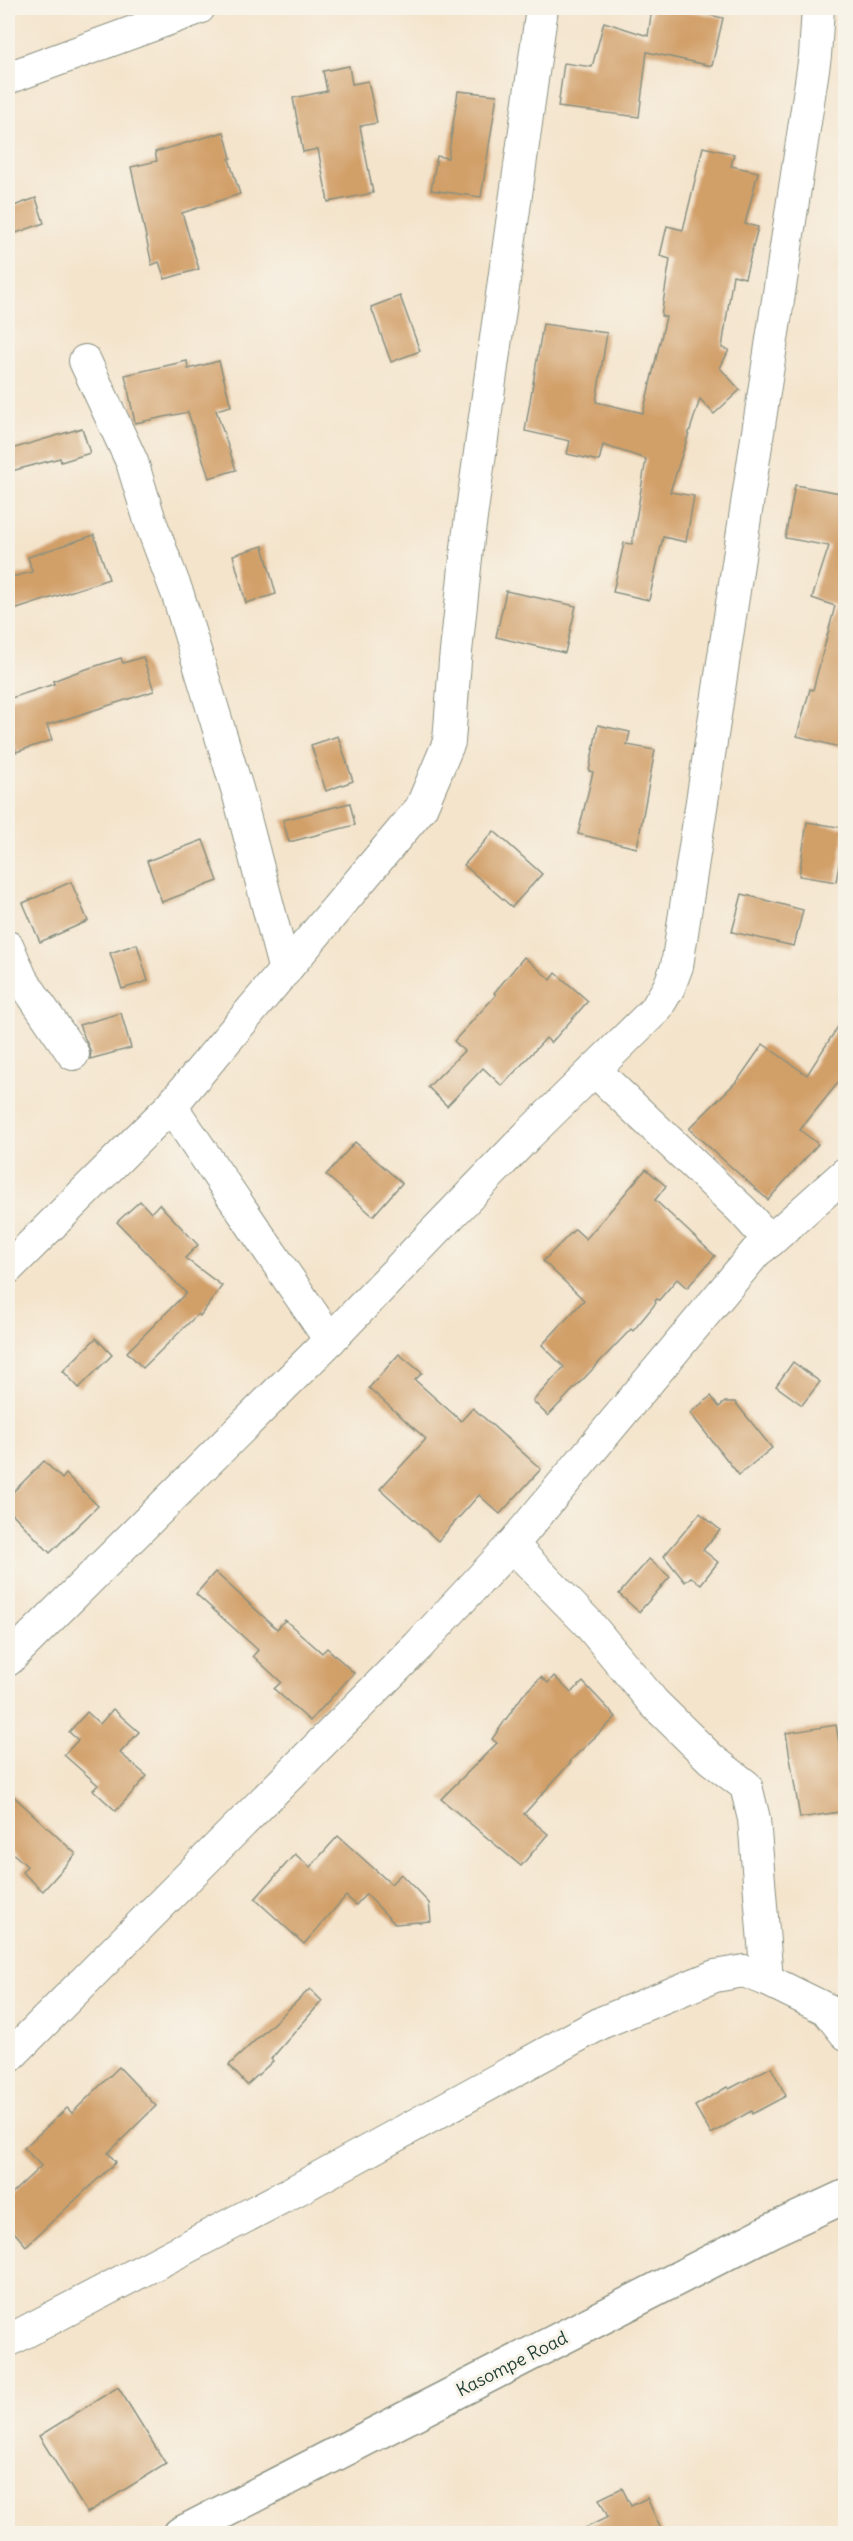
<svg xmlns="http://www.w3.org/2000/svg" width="853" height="2541" font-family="Delius,sans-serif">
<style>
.building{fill:#d19f68}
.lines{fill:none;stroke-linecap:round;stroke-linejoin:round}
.minor-casing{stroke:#8a9080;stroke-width:34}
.tertiary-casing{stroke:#8a9080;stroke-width:36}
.minor{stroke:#fff;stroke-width:32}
.tertiary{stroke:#fff;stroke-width:33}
.labels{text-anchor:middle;stroke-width:6;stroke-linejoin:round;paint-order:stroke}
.street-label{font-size:18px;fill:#1f3d34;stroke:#f7f3e8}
</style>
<rect width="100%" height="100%" fill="#f7f3e8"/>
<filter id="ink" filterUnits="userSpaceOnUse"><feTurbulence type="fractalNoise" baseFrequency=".0167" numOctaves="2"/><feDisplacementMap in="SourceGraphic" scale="12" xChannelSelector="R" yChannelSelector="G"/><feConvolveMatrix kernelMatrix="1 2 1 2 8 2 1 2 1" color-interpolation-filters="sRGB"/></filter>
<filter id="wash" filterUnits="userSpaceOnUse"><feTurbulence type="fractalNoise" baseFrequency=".008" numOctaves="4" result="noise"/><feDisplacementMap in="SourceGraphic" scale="24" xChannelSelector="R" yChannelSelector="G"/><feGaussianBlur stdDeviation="1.35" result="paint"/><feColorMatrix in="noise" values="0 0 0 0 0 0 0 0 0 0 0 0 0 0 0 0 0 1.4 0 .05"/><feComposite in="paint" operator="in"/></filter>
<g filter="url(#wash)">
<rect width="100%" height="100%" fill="#f4e4cc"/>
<g id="blocks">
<g class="building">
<path d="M652,8l49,5 22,5 -11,48 -65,-14 -8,65 -81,-10 6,-44 28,4 12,-45 44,14z"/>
<path d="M349,66l3,18 16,-3 9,42 -17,3 13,67 -45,9 -10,-53 -15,3 -10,-54 34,-7 -4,-20z"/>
<path d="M458,91l39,4 -16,102 -50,-7 6,-34 11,2z"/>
<path d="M224,132l7,26 -2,1 11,35 -58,19 17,56 -34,10 -6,-17 -7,3 -21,-98 26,-6 -2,-9z"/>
<path d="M703,147l31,7 -3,12 27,6 -13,52 13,3 -13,51 -12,-3 -11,73 7,2 -9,18 20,22 -26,24 -14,-15 -30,93 24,4 -8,46 -23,-5 -14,63 -36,-8 11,-49 8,1 14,-85 -43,-14 -4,16 -32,-7 3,-13 -45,-10 18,-107 64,9 -11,69 47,11 23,-96 -5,-1 9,-57 -10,-3 7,-30 16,4z"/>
<path d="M36,198l8,25 -36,13v-28z"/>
<path d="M400,296l20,55 -29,11 -20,-55z"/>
<path d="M187,361l1,8 31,-8 12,45 -15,4 20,60 -27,8 -21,-66 -53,11 -10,-48z"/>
<path d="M82,428l8,25 -29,9 -1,-4 -52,14v-22z"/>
<path d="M795,485l51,9v231l-7,22 -42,-11 13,-47 3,1 22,-84 -23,-8 17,-52 -44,-8z"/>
<path d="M94,535l15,44 -101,33v-34l24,-6 -4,-15z"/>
<path d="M263,546l13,48 -30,9 -13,-48z"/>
<path d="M506,591l70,15 -11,47 -69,-16z"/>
<path d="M143,657l11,34 -107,34 5,15 -36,12 -8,-28v-25l46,-15 -1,-3 21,-8 47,-15 2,5z"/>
<path d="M598,725l32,7 -3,13 28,5 -18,98 -59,-14 15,-62 -4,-1z"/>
<path d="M338,736l15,45 -27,10 -15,-46z"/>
<path d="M350,803l5,22 -66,17 -6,-22z"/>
<path d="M807,822l38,6 -9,54 -37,-6z"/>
<path d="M494,831l48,43 -30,33 -48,-42z"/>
<path d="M203,840l15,41 -56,21 -15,-41z"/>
<path d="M71,882l17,39 -48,21 -17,-39z"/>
<path d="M742,894l61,16 -9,36 -62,-14z"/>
<path d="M137,944l11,37 -26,8 -12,-36z"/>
<path d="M524,957l27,23 5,-7 32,28 -37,42 -5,-5 -44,48 -19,-18 -36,38 -19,-19 36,-36 -10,-10 42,-46 -2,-2z"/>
<path d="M121,1013l10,35 -41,11 1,-7 -12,-27z"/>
<path d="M846,1014v59l-46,57 18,14 -50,56 -79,-71 49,-49 25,-36 44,31z"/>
<path d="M355,1142l47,41 -29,33 -47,-41z"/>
<path d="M646,1169l20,17 -11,14 60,56 -28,32 -10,-9 -18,21 -2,-1 -2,2 1,2 -23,28 -2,-2 -83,87 -15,-15 31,-34 -22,-22 42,-45 -41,-39 32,-32 11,10z"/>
<path d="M140,1201l11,12 8,-9 39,41 -13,13 37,28 -22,30 -2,-2 -55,54 -16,-16 59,-59 -69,-71z"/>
<path d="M96,1338l16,17 -33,33 -16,-17z"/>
<path d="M399,1354l23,19 -7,7 46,41 12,-13 68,61 -41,45 -21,-19 -41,46 -58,-52 46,-50 -57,-51z"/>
<path d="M793,1362l27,20 -18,23 -26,-19z"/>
<path d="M711,1396l8,11 6,-5h10l37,46 -33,27 -49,-62z"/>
<path d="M44,1461l18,18 4,-5 32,32 -48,47 -42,-44v-12z"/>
<path d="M700,1513l20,17 -17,20 15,12 -17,22 -10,-7 -6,5 -21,-26z"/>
<path d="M649,1559l21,18 -31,35 -20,-18z"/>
<path d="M215,1572l62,57 8,-9 37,33 5,-5 27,25 -44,48 -36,-32 7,-7 -28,-26 5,-6 -62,-56z"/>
<path d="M554,1676l17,17 12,-11 33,35 -46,44 1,1 -47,52 24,20 -27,32 -80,-67 56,-56 -5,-4 31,-44 18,-18 7,6z"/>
<path d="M113,1709l26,23 -19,21 27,23 -31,35 -23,-21 5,-5 -34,-30 14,-15 -9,-8 18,-20 13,12z"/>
<path d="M836,1725l10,60v26l-46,7 -14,-85z"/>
<path d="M8,1791l68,63 -33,37 -21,-19 5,-6 -19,-17z"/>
<path d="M338,1836l53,48 10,-10 28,29 2,18 -36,3 -29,-30 -10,11 -10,-9 -42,48 -49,-45 40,-45 15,13z"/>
<path d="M310,1989l12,12 -51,58 2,2 -26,24 -18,-20z"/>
<path d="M119,2067l37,39 -48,47 8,9 -90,84 -18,-21v-28l33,-31 -17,-18 43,-40 5,5z"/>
<path d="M771,2067l15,29 -34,18 -1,-3 -40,23 -16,-28 32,-19 2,2z"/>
<path d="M118,2387l48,77 -79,49 -48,-77z"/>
<path d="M622,2488l9,18 16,-8 16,36h-90l35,-17 -9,-18z"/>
</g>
</g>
</g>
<g filter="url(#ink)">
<use href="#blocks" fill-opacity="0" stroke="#8a9080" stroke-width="1.5"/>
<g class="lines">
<defs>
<g id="minor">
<path d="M8,78l191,-70"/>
<path d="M85,361l47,101 18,59 28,74 60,197 47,179"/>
<path d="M8,947l13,31 52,76"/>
<path d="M171,1106l159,234"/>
<path d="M770,1241l76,-68"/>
<path d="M8,1268l163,-162 250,-298 28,-66 6,-81 13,-122 74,-531"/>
<path d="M512,1545l76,78 66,80 57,56 35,27 8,33 13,161"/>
<path d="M8,1660l322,-320 198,-205 128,-126 13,-22 8,-21 138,-910 3,-48"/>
<path d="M8,2058l410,-412 94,-101 244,-293 14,-11 -28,-31 -148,-140"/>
<path d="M8,2341l292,-153 303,-166 112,-46 29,-5 23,9 59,29 20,25"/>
</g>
<path id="tertiary" d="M180,2534l590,-303 76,-35"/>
</defs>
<use href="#minor" class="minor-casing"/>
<use href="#tertiary" class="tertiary-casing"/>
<use href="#minor" class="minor"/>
<use href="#tertiary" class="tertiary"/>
</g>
</g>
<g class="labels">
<g class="street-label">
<text transform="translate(512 2364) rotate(-27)" y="6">Kasompe Road</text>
</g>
</g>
<rect width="853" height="2541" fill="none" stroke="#f7f3e8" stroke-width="30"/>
</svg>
